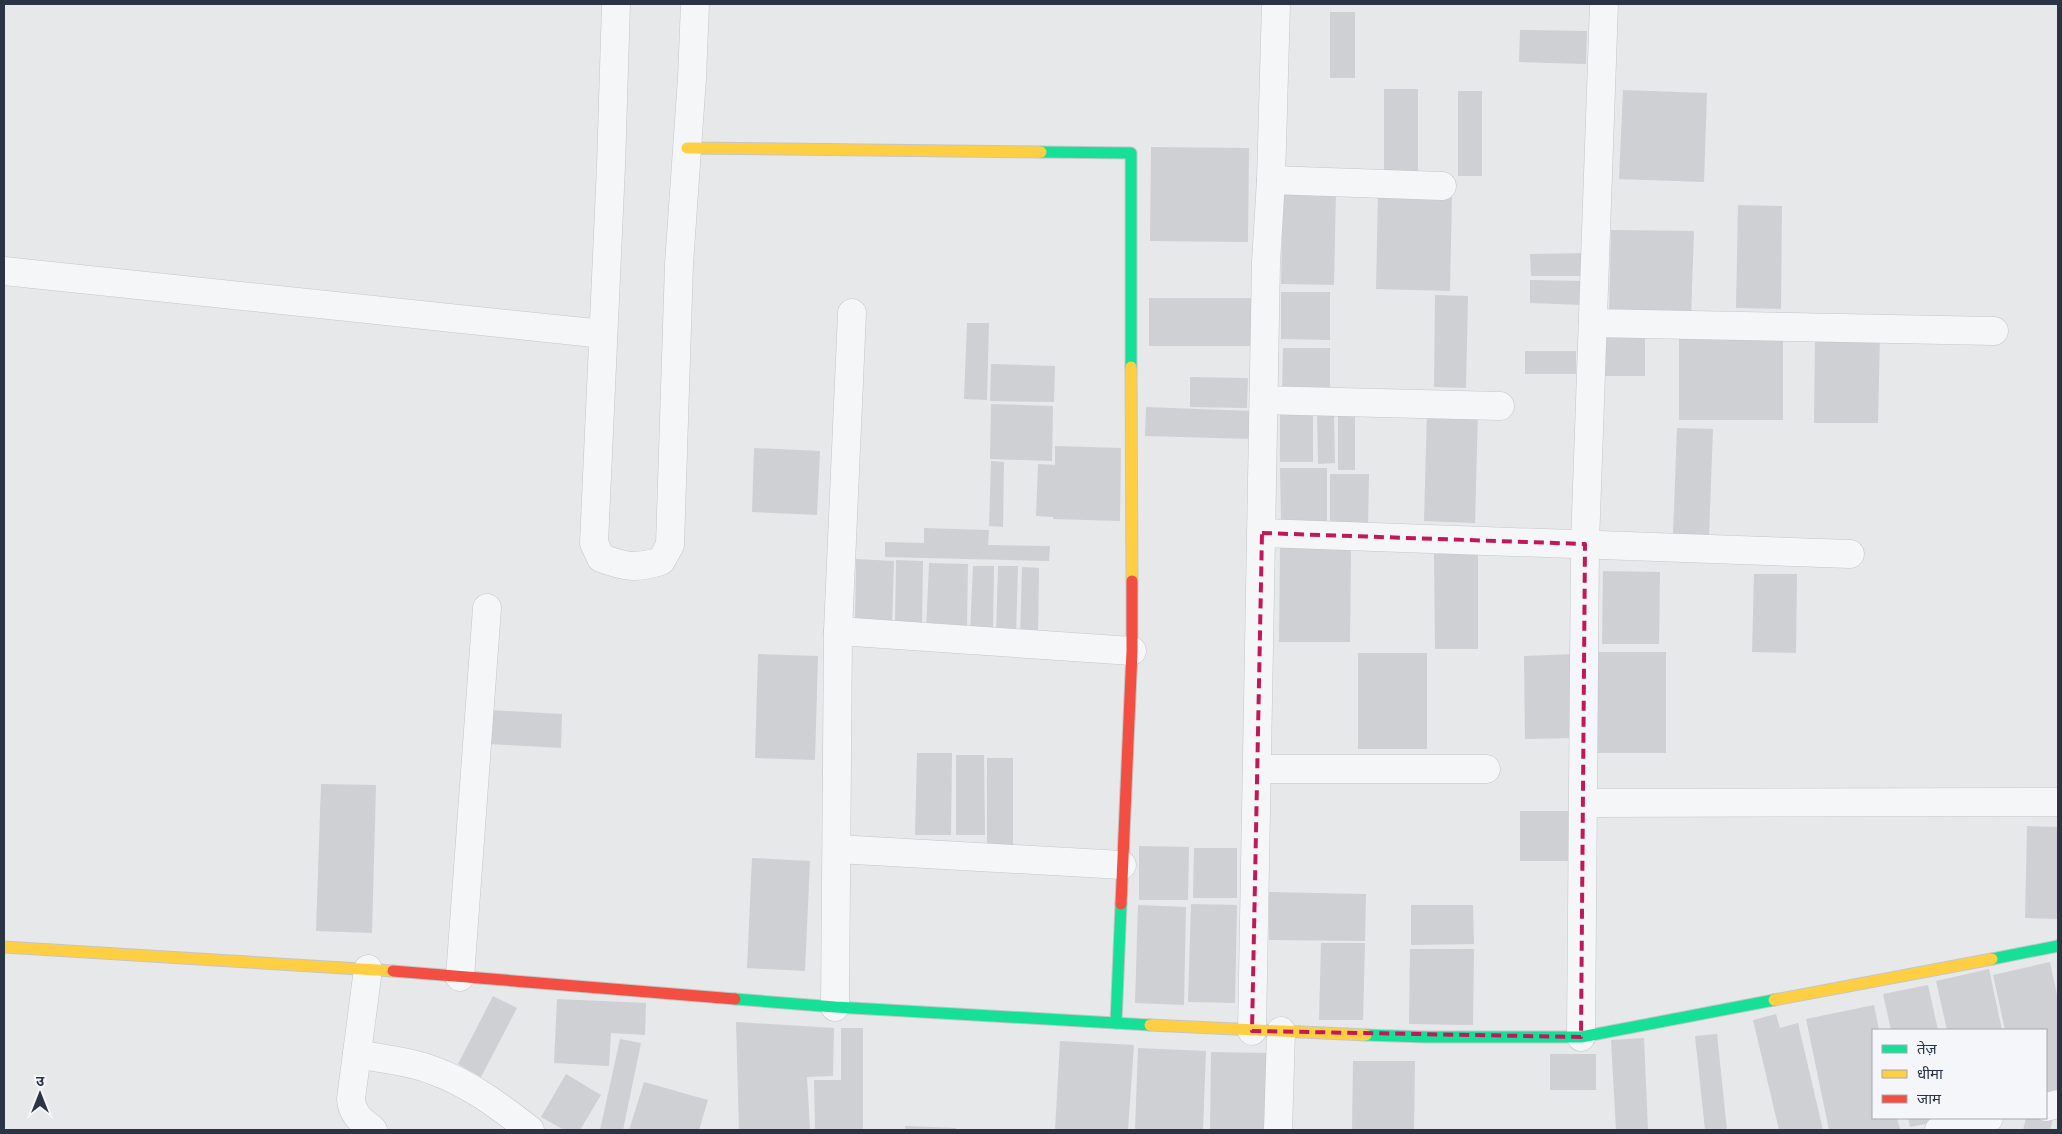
<svg xmlns="http://www.w3.org/2000/svg" width="2062" height="1134" font-family="'Exo 2','Noto Sans Devanagari',sans-serif">
<style>
.building{fill:#ced0d3}
.lines{fill:none;stroke-linecap:round;stroke-linejoin:round}
.street-casing{stroke:#c4c6c8;stroke-width:29}
.fast-casing{stroke:#c4c6c8;stroke-width:13}
.slow-casing{stroke:#c4c6c8;stroke-width:13}
.jam-casing{stroke:#c4c6c8;stroke-width:13}
.street{stroke:#f5f6f7;stroke-width:28}
.fast{stroke:#16e098;stroke-width:11}
.slow{stroke:#ffcf43;stroke-width:11}
.jam{stroke:#f24e42;stroke-width:11}
.marked{fill:none;stroke:#c2185b;stroke-width:4;stroke-dasharray:10 6;stroke-linejoin:round}
</style>
<rect width="100%" height="100%" fill="#e6e8ea"/>
<g class="building">
<rect x="1330" y="12" width="25" height="66"/>
<path d="M1520,30l67,1 -1,33 -67,-2z"/>
<rect x="1384" y="89" width="34" height="82"/>
<path d="M1623,90l84,3 -3,89 -85,-3z"/>
<rect x="1458" y="91" width="24" height="85"/>
<path d="M1151,147l98,1 -1,94 -98,-1z"/>
<path d="M1283,189l53,1 -2,95 -53,-1z"/>
<path d="M1378,192l74,2 -2,97 -74,-2z"/>
<path d="M1738,205l44,1 -1,103 -45,-1z"/>
<path d="M1611,230l83,1 -3,86 -82,-2z"/>
<path d="M1586,253l1,23h-56l-1,-22z"/>
<path d="M1530,280l53,1v24l-53,-2z"/>
<path d="M1281,292h49v48l-49,-1z"/>
<path d="M1435,295l33,1 -2,92 -32,-1z"/>
<rect x="1149" y="298" width="103" height="48"/>
<path d="M967,323h22l-2,77 -23,-1z"/>
<rect x="1605" y="333" width="40" height="43"/>
<rect x="1679" y="335" width="104" height="85"/>
<path d="M1815,335l65,1 -2,87h-64z"/>
<path d="M1283,348h47v42h-48z"/>
<rect x="1525" y="351" width="51" height="23"/>
<path d="M991,364l64,2 -1,36 -64,-1z"/>
<path d="M1190,377l58,1 -1,30 -57,-1z"/>
<path d="M991,404l62,2 -1,55 -62,-2z"/>
<path d="M1146,407l106,4 -1,28 -106,-3z"/>
<path d="M1427,408l51,2 -3,113 -51,-2z"/>
<rect x="1280" y="414" width="33" height="48"/>
<path d="M1317,415h17l1,48 -17,1z"/>
<rect x="1338" y="416" width="17" height="54"/>
<path d="M1677,428l36,1 -4,107 -36,-1z"/>
<path d="M1055,446l66,2 -1,73 -67,-2v-2l-17,-1 2,-52 17,1z"/>
<path d="M754,448l66,3 -3,64 -65,-3z"/>
<path d="M991,461l13,1 -1,65 -14,-1z"/>
<path d="M1280,468h47v55h-46z"/>
<path d="M1330,474h39l-1,52h-38z"/>
<path d="M924,528l65,2 -1,15 62,1 -1,15 -164,-4v-15l39,1z"/>
<path d="M1280,546h71l-1,96h-71z"/>
<path d="M1434,554h44v95h-43z"/>
<path d="M856,559l38,2 -2,64 -37,-1z"/>
<path d="M896,560l27,1 -1,64h-27z"/>
<path d="M929,563l39,1 -1,67 -41,-1z"/>
<path d="M973,566h21l-1,68 -23,-1z"/>
<path d="M998,566h20l-2,71 -20,-1z"/>
<path d="M1022,567l17,1 -1,70h-18z"/>
<path d="M1603,571l57,1 -1,72h-57z"/>
<path d="M1754,574h43l-1,79 -44,-1z"/>
<rect x="1595" y="652" width="71" height="101"/>
<rect x="1358" y="653" width="69" height="96"/>
<path d="M758,654l60,2 -3,104 -60,-2z"/>
<path d="M1577,654l2,84 -54,1 -1,-83z"/>
<path d="M489,710l73,4 -1,34 -73,-4z"/>
<path d="M917,753h35l-1,82h-36z"/>
<path d="M956,755h28l1,80h-29z"/>
<path d="M987,758h26v90l-26,-1z"/>
<path d="M321,784l55,1 -4,148 -56,-2z"/>
<rect x="1520" y="811" width="55" height="50"/>
<path d="M2027,826l31,1v92l-33,-1z"/>
<path d="M1139,846l50,1 -1,53h-49z"/>
<path d="M1194,848h43v50h-44z"/>
<path d="M752,858l58,3 -5,110 -58,-3z"/>
<path d="M1269,892l97,2 -1,47 -96,-1z"/>
<path d="M1191,904l46,1 -2,98 -47,-1z"/>
<path d="M1138,905l48,2 -2,98 -49,-2z"/>
<path d="M1411,905h62l1,39 -63,1z"/>
<path d="M1321,943h44l-2,77h-44z"/>
<path d="M1410,949h64l-1,76 -64,-1z"/>
<path d="M2050,962l8,37v100l-12,2v-71h-41l-12,-55z"/>
<path d="M1989,969l13,61h-55l-11,-49z"/>
<path d="M1928,985l10,45h-47l-8,-36z"/>
<path d="M493,996l24,12 -36,69 -23,-13z"/>
<path d="M557,999l89,4 -1,32 -34,-2 -2,33 -55,-3z"/>
<path d="M1874,1005l5,25h-6v88h24l3,11 -71,1 -23,-111z"/>
<path d="M1776,1014l4,14 18,-5 25,107h-44l-26,-110z"/>
<path d="M736,1022l98,6 -1,48 -26,1 3,52 -71,1z"/>
<path d="M841,1028h22v102h-48l-1,-50h27z"/>
<path d="M1717,1034l10,96h-22l-10,-94z"/>
<path d="M1644,1038l4,92h-32l-5,-90z"/>
<path d="M620,1039l21,4 -18,87h-23z"/>
<path d="M1060,1041l74,4 -6,85h-73z"/>
<path d="M1138,1048l68,3 -3,79h-68z"/>
<path d="M1211,1052l57,1 -1,77h-57z"/>
<rect x="1550" y="1054" width="46" height="36"/>
<path d="M1353,1061h62l-1,69h-62z"/>
<path d="M566,1074l35,21 -21,35h-16l-23,-13z"/>
<path d="M644,1082l64,18 -9,30h-70z"/>
<path d="M1908,1118h43v1l-41,8z"/>
<path d="M2026,1118l27,1 -3,11h-27z"/>
<path d="M905,1126l51,2v2h-51z"/>
</g>
<g class="lines">
<defs>
<g id="street">
<path d="M616,4l-5,162 -17,377 7,15c25,9 34,11 60,3l9,-16 9,-281 13,-186 3,-74"/>
<path d="M1271,180l171,6"/>
<path d="M4,271l599,63"/>
<path d="M1593,323l401,8"/>
<path d="M1264,400l236,6"/>
<path d="M1262,533l588,21"/>
<path d="M838,631l294,20"/>
<path d="M1257,769h229"/>
<path d="M1584,803l474,-1"/>
<path d="M837,849l285,16"/>
<path d="M368,969l-17,130c1,16 11,22 22,31"/>
<path d="M460,977l27,-369"/>
<path d="M835,1007l3,-376 14,-318"/>
<path d="M1252,1031l14,-769 5,-82 5,-176"/>
<path d="M1581,1037l4,-493 19,-540"/>
<path d="M357,1054c24,5 52,7 75,16 37,13 67,36 98,60"/>
<path d="M2046,1107l12,-3"/>
<path d="M1278,1130l3,-99"/>
<path d="M1939,1130l13,-5 37,-7"/>
</g>
<g id="fast">
<path d="M1041,152l90,1v214"/>
<path d="M1992,959l66,-13"/>
<path d="M735,999l100,8 315,18"/>
<path d="M1116,1023l5,-119"/>
<path d="M1366,1035l60,2h155l193,-37"/>
</g>
<g id="slow">
<path d="M687,148l354,4"/>
<path d="M1131,367l1,214"/>
<path d="M4,947l389,24"/>
<path d="M1774,1000l218,-41"/>
<path d="M1150,1025l216,10"/>
</g>
<g id="jam">
<path d="M1121,904l11,-253v-70"/>
<path d="M393,971l342,28"/>
</g>
</defs>
<use href="#street" class="street-casing"/>
<use href="#fast" class="fast-casing"/>
<use href="#slow" class="slow-casing"/>
<use href="#jam" class="jam-casing"/>
<use href="#street" class="street"/>
<use href="#fast" class="fast"/>
<use href="#slow" class="slow"/>
<use href="#jam" class="jam"/>
</g>
<path class="marked" d="M1262,533l323,11 -4,493 -329,-6z"/>
<rect width="2062" height="1134" fill="none" stroke="#2b3445" stroke-width="10"/>
<rect x="1872" y="1029" width="175" height="90" fill="#f4f6f9" stroke="#a4a8b1"/>
<rect x="1882" y="1045" width="25" height="8" fill="#16e098" stroke="#a4a8b1"/>
<text x="1917" y="1054" font-size="15" fill="#2b3445">तेज़</text>
<rect x="1882" y="1070" width="25" height="8" fill="#ffcf43" stroke="#a4a8b1"/>
<text x="1917" y="1079" font-size="15" fill="#2b3445">धीमा</text>
<rect x="1882" y="1095" width="25" height="8" fill="#f24e42" stroke="#a4a8b1"/>
<text x="1917" y="1104" font-size="15" fill="#2b3445">जाम</text>
<g transform="translate(40 1094)" stroke="#f4f6f9" stroke-width="4" paint-order="stroke">
<path d="M0-4L9 19L0 12L-9 19Z" fill="#2b3445"/>
<text y="-8" font-size="14" font-weight="bold" text-anchor="middle" fill="#2b3445">उ</text>
</g>
</svg>
